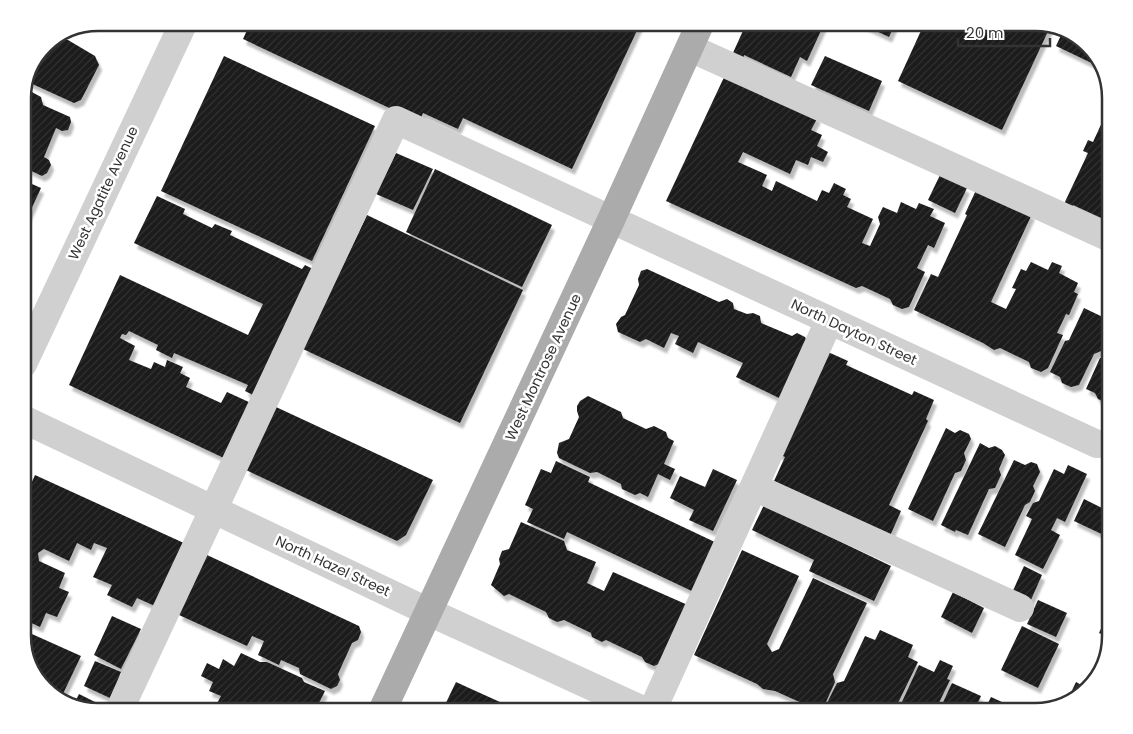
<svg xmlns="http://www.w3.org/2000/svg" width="1133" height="734" font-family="Poppins,sans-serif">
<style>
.building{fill:url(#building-hatch);filter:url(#shadow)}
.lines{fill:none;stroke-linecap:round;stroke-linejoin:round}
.minor{stroke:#d0d0d0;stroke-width:28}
.major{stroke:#ababab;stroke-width:28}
.labels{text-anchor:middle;stroke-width:5;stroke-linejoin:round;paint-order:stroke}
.street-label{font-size:14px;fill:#333;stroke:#fff}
.rim{fill:none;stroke:#333;stroke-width:2.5}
</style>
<defs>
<pattern id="building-hatch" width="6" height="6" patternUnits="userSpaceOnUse" patternTransform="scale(1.25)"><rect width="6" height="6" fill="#1a1a1a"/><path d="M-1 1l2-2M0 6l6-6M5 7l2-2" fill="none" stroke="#333"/></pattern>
<filter id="shadow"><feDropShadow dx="3" dy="5.5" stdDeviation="1" flood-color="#0004"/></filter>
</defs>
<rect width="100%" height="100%" fill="#fff"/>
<g class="building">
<path d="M256,22h385l-69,147 -109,-51 -5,11 -35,-16 -4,9 -176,-83 6,-13 4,1z"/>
<path d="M747,22h78l-18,39 -7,-4 -9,20 -47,-22 -1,5 -11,-5z"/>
<path d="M857,22h39l-7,15z"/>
<path d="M925,22h110l15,5 -48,103 -104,-49z"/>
<path d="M1063,31l14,4 23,25 2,8 -46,-22z"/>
<path d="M59,39l9,1 27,16 4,9 -18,35 -7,3 -46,-21 17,-37z"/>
<path d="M224,56l151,70 -63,135 -151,-70z"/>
<path d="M825,56l57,25 -13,30 -58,-26z"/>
<path d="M726,73l92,44 -7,13 11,5 -5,11 11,6 -5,10 -12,-5 -3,8 -12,-5 -6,14 -47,-22 -5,10 29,13 -5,11 10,5 4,-10 41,20 5,-11 7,3 5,-10 12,6 -3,6 8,4 -4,8 26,12 -11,24 8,3 10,-22 -2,-7 5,-10 14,6 4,-11 15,7 3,-6 15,6 -4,7 15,7 -11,25 -6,-3 -11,23 8,4 -16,35 -7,2 -9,-4 -3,-6 -28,-13 -6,2 -190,-87z"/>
<path d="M30,91l11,6 2,8 27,12 1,5 -3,8 -6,1 -6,-3 -12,29 5,3 2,5 -4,8 -5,3 -19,-9v-73l3,1z"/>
<path d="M1110,105v97l-1,3 1,1v16l-37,-17 -1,3 -8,-4 24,-51 -5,-2 5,-11 5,2z"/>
<path d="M396,153l37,16 -20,41 -37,-16z"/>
<path d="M435,169l117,56 -30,62 -116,-55z"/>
<path d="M940,175l27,13 -12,25 -27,-13z"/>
<path d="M23,180l18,8 -18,39z"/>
<path d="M977,188l55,26 -41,88 15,7 10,-20 -4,-1 9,-19 5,2 5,-9 17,8 4,-8 10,4 -3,7 19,10 -4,9 4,2 -9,21 -3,-1 -9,19 6,2 -15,33 -7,4 -10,-4 -2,-6 -29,-14 -6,2 -11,-7 -69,-33 17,-36 7,3 29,-62 -2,-1z"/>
<path d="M157,196l28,13 -2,5 29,14 3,-4 17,7 -2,4 72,34 3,-4 10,5 -60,126 -10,-5 3,-6 -74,-32 -2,5 -16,-8 2,-5 -29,-14 -3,4 -4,-1 -2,4 15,8 -6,14 22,9 3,-7 11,5 2,-7 16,7 -3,6 10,5 -4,9 35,16 6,-11 24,11 -25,56 -157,-74 51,-110 128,60 15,-31 -129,-61z"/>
<path d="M367,215l156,75 -63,133 -157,-74z"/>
<path d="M647,269l72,33 8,-3 6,4 1,6 13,5 6,-1 7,3 1,7 31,13 5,-3 8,4 3,6 -27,56 -45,-22 7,-14 -45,-21 -5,11 -18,-9 4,-8 -8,-3 -7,15 -18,-9 -6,3 -22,-10 -2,-8 5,-7 4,-2 14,-30 -1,-6 3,-8z"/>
<path d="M1084,308l25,12 -5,10 5,2 -8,19 -7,3 -15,31 -8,2 -9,-4 -2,-6 -10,-5 15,-31 4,-1z"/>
<path d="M1110,345v56l-4,2 -8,-4 -3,-6 -9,-4 14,-31h5z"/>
<path d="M828,352l20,9 -2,4 66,30 2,-4 20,9 -8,19 2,2 -39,84 12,6 -11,25 -116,-55 11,-24 -10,-5z"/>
<path d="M588,396l33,16 2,6 23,11 8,-3 12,6 2,6 6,3 -10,23 11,5 -5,11 -12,-6 -10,23 -8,-4 -5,2 -13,-6 -1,-5 -24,-12 -7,1 -31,-15 -2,-5 2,-10 10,-4 10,-22 -2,-6v-5l3,-5z"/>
<path d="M276,407l157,73 -27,55 -9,6 -151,-71z"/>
<path d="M946,428l9,5 5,-3 9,4 2,5 -7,14 2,7 -5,11 -6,2 -22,48 -25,-12z"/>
<path d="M980,443l9,5 6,-2 7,4 3,5 -6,14 2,6 -6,13 -6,1 -21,46 -12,-5 -1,2 -14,-7z"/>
<path d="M1110,456v20l-7,-4z"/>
<path d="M1014,460l11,5 6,-3 6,2 3,8 -7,14 2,5 -5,11 -5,3 -20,42 -27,-13z"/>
<path d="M556,461l34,16 -2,5 131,62 -23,49 -129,-61 -3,7 -37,-17 6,-13 -8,-4 16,-36 10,4z"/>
<path d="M1068,465l19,9 -22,48 -8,-4 -6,12 9,5 -17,34 -28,-14 17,-36 -6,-3 7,-13 6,-2 15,-32 10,5z"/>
<path d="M713,469l24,11 -24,51 -24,-11 5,-10 -24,-12 10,-22 25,11z"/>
<path d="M35,475l151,69 -29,63 -20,-9 -5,9 -25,-12 5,-10 -19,-8 14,-29 -13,-5 -3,7 -14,-7 -8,18 -25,-12 -6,4 1,8 26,12 -6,15 10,4 -12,25 -11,-4 -6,14 -17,-8v-117z"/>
<path d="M1084,499l26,13v26l-36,-17z"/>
<path d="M764,505l127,61 -17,35 -65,-30 5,-11 -62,-30z"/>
<path d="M521,522l43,19 3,9 29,12 -9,21 17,8 9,-19 77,34 -29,57 -7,3 -9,-4 -3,-5 -36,-17 -4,2 -10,-5 -1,-4 -27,-13 -7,2 -8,-4 -3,-6 -37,-18 -5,2 -13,-11 9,-21 -1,-5 3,-8 7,-2z"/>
<path d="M742,550l57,26 -32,68 5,8 7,-3 34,-71 54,25 -34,71 2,8 -13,29h-11l-7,-7 -29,-13 -12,-2 -6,-5 -63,-29z"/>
<path d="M207,555l152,71 2,6 -3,8 -6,3 -14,31 2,6 -3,6 -6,3 -31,-15 -1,-6 -18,-8 -2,5 -21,-10 6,-14 -12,-5 -5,10 -68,-31z"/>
<path d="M1024,566l18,9 -12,27 -18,-9z"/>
<path d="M953,592l31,16 -12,25 -31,-16z"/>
<path d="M1038,600l29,13 -11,24 -29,-13z"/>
<path d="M1110,609v29l-11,-5z"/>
<path d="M112,616l29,13 -20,40 -27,-14z"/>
<path d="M1022,626l37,18 -21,44 -37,-18z"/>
<path d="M23,630l58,26 -21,44 -4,-1 -23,-26 -10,-33z"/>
<path d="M880,630l33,15 -5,12 10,5 -22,45v4h-73l14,-28 7,-2 21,-45 10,4z"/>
<path d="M241,653l19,9h7l35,16 2,4 21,9 -10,20h-95l-6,-2 7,-13 -12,-5 4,-9 -12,-6 6,-13 12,6 4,-10 11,7z"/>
<path d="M940,660l13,6 -6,13 3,1 -15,31h-34v-7l18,-39 15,7z"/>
<path d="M95,661l26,11 -11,26 -26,-12z"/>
<path d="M1093,671l6,3 -1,4 -26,23 -6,2 10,-21 9,5z"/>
<path d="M456,682l13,6 51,23h-78z"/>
<path d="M952,683l29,13 -7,15h-35z"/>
<path d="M79,694l26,13 -2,4 -29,-7z"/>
<path d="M991,697l31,14h-38z"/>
</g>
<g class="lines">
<g class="minor">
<path d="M690,48l420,190"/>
<path d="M23,364l161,-342"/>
<path d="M23,419l406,193 216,99"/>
<path d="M754,487l266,121"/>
<path d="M119,711l277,-591 701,324"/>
<path d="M652,711l177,-390"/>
</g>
<path class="major" d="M382,711l229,-491 90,-198"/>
</g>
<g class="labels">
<g class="street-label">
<text transform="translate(103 193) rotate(-65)" y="5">West Agatite Avenue</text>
<text transform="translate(854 332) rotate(25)" y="5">North Dayton Street</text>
<text transform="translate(543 367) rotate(-65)" y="5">West Montrose Avenue</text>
<text transform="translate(333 566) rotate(25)" y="5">North Hazel Street</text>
</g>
</g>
<path d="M0 0H1133V734H0ZM98 31H1035A67 67 0 0 1 1102 98V636A67 67 0 0 1 1035 703H98A67 67 0 0 1 31 636V98A67 67 0 0 1 98 31Z" fill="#fff" fill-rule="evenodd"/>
<path class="rim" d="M98 31H1035A67 67 0 0 1 1102 98V636A67 67 0 0 1 1035 703H98A67 67 0 0 1 31 636V98A67 67 0 0 1 98 31Z"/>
<path d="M958 38v8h92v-8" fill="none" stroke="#333333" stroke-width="2.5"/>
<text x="966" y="38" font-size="15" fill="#333333" stroke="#ffffff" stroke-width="4" paint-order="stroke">20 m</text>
</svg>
